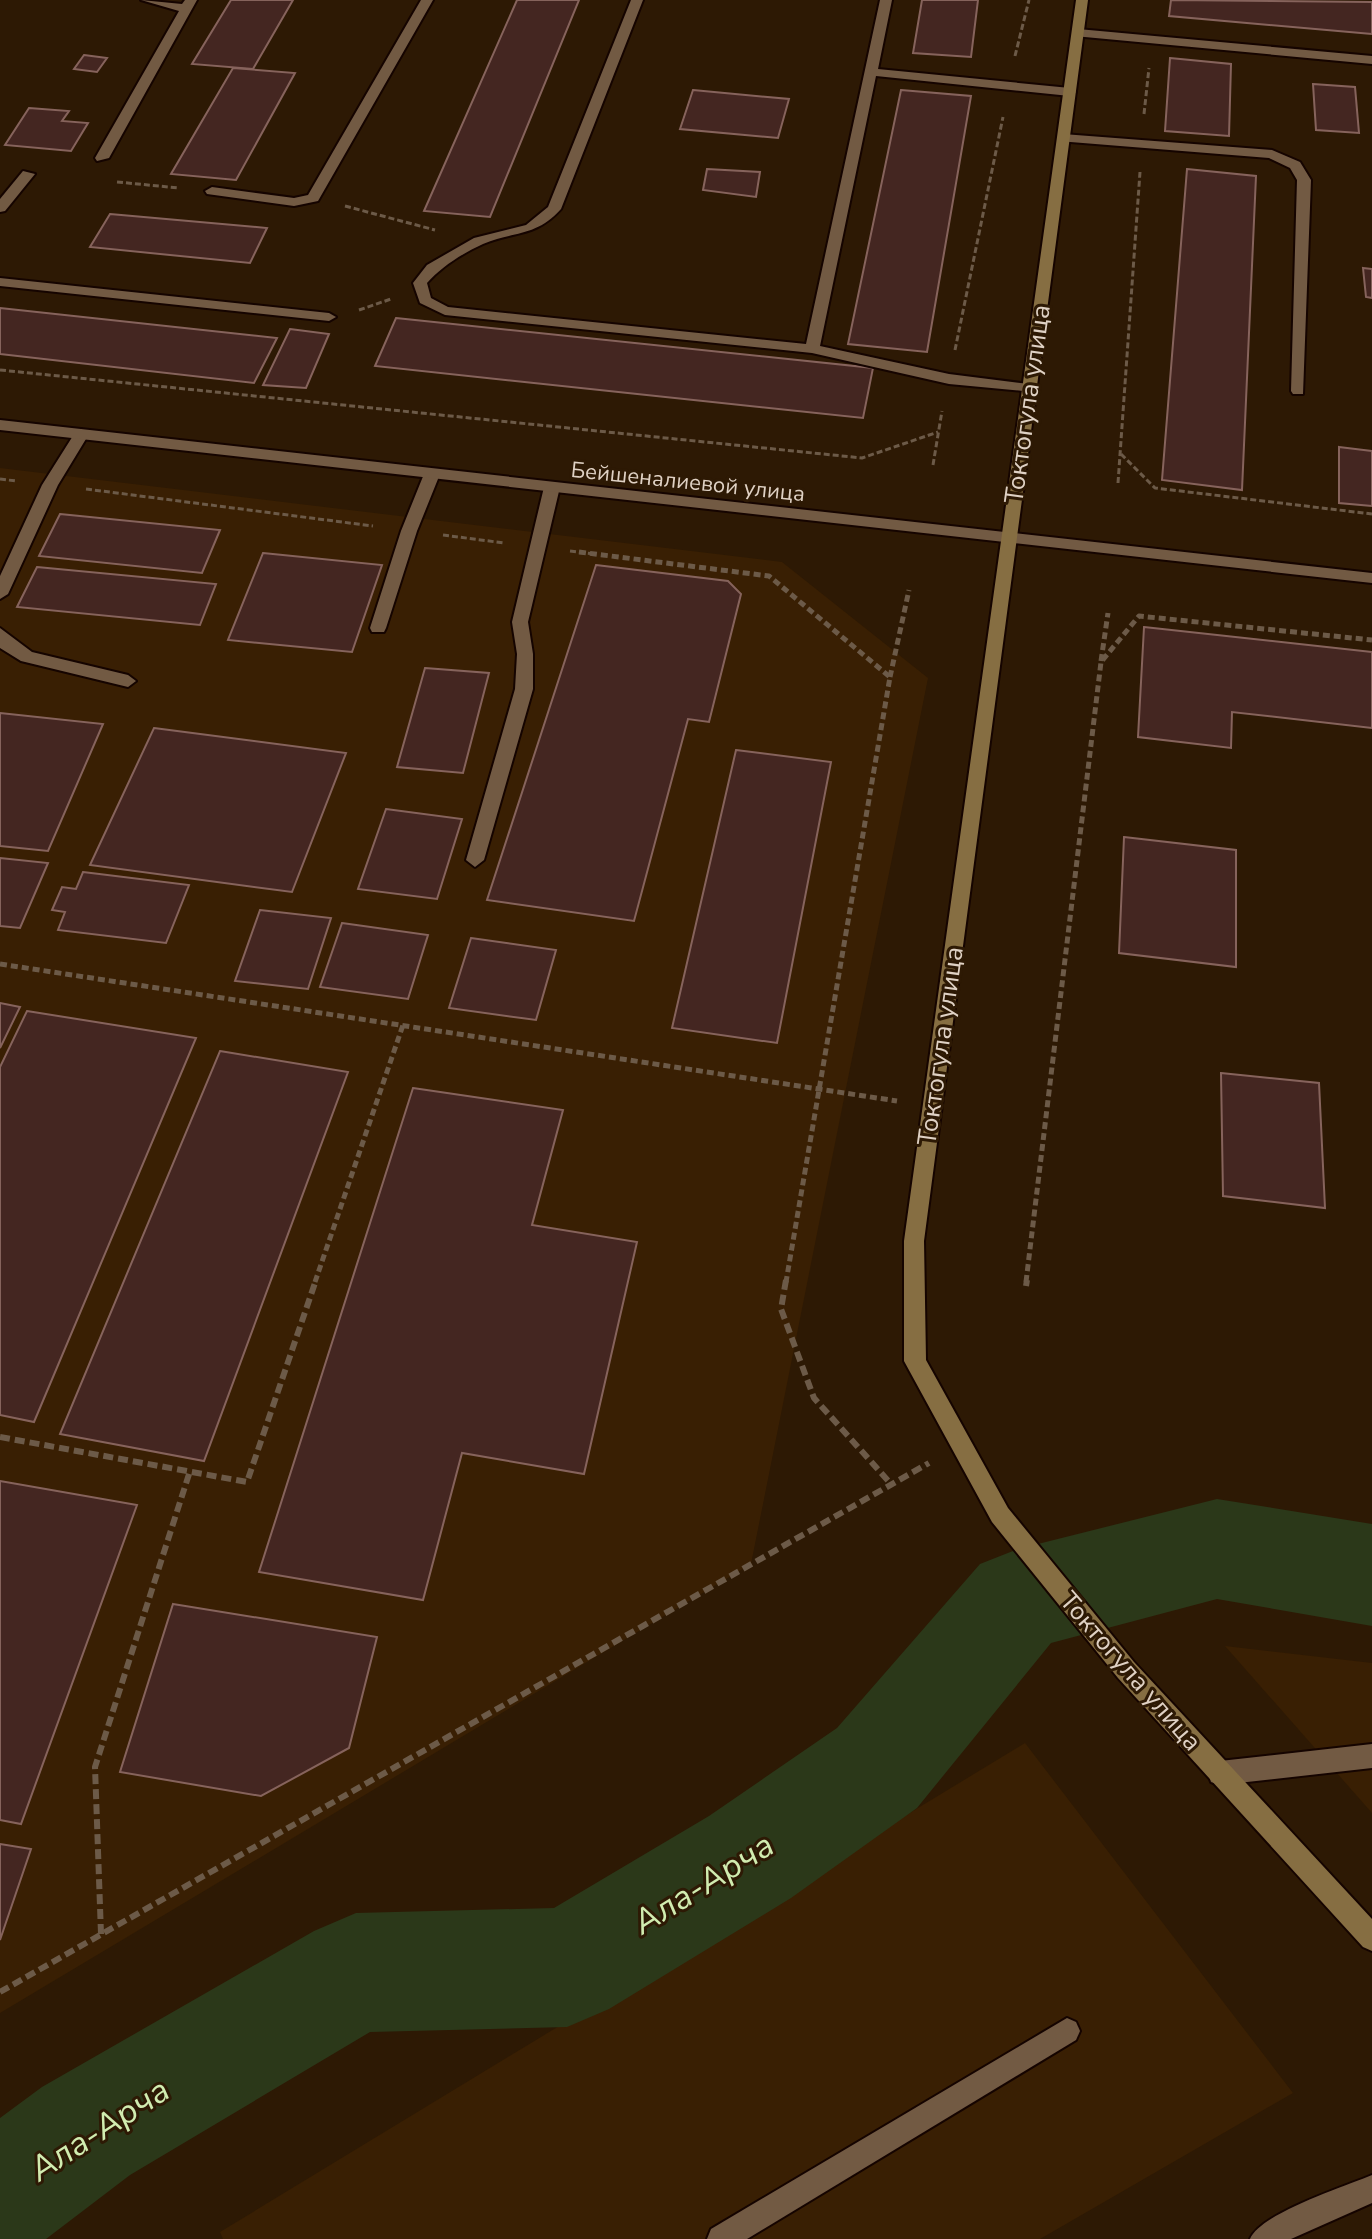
<svg xmlns="http://www.w3.org/2000/svg" width="1372" height="2239" font-family="'Nunito Sans',sans-serif">
<style>
.built{fill:#391f03}
.lines{fill:none;stroke-linecap:round;stroke-linejoin:round}
.river{fill:#2b3819;fill-rule:evenodd}
.building{fill:#442621;stroke:#86635c;stroke-width:2}
.service-casing{stroke:#150400;stroke-width:4}
.minor-casing{stroke:#150400;stroke-width:4}
.tertiary-casing{stroke:#150400;stroke-width:4}
.secondary-casing{stroke:#150400;stroke-width:4}
.path-far2{stroke:#6c5a48;stroke-width:3;stroke-dasharray:6 3;stroke-linecap:butt}
.path-far1{stroke:#6c5a48;stroke-width:5;stroke-dasharray:7 4;stroke-linecap:butt}
.path{stroke:#6c5a48;stroke-width:6;stroke-dasharray:10 5;stroke-linecap:butt}
.service{fill:#725a43;fill-rule:evenodd}
.minor{fill:#725a43;fill-rule:evenodd}
.tertiary{fill:#725a43;fill-rule:evenodd}
.secondary{fill:#866e42;fill-rule:evenodd}
.labels{text-anchor:middle;stroke-width:6;stroke-linejoin:round;paint-order:stroke}
.far-street-label{font-size:22px;fill:#dfd1c4;stroke:#2d1904}
.street-label{font-size:26px;fill:#dfd1c4;stroke:#2d1904}
.near-water-label{font-size:34px;font-style:italic;fill:#d1ecb0;stroke:#2d1904}
</style>
<rect width="100%" height="100%" fill="#2d1904"/>
<g class="built">
<path d="M0,468l782,94 146,116 -177,886 -751,449z"/>
<path d="M1225,1646l147,17v150z"/>
<path d="M1025,1743l268,350 -253,146h-817l-3,-7z"/>
</g>
<g class="lines">
<path class="river" d="M1217,1499l155,25v102l-155,-27 -166,44 -134,165 -126,90 -182,111 -42,18 -197,5 -240,143 -84,64h-46v-121l42,-31 272,-156 42,-18 198,-5 155,-92 128,-88 143,-164 38,-15z"/>
</g>
<g class="building">
<path d="M231,0h62l-40,69 -61,-5z"/>
<path d="M517,0h62l-89,217 -66,-6z"/>
<path d="M922,0h56l-7,57 -58,-4z"/>
<path d="M1171,0l201,2v32l-203,-18z"/>
<path d="M84,55l23,3 -10,14 -23,-3z"/>
<path d="M1170,58l61,6 -2,72 -64,-5z"/>
<path d="M233,68l62,5 -59,107 -65,-6z"/>
<path d="M1313,84l42,3 4,46 -43,-3z"/>
<path d="M693,90l96,9 -11,39 -98,-9z"/>
<path d="M901,90l70,6 -44,256 -79,-8z"/>
<path d="M29,108l40,3 -7,10 26,2 -17,28 -66,-6z"/>
<path d="M707,169l53,3 -4,25 -53,-7z"/>
<path d="M1187,169l69,7 -14,314 -80,-10z"/>
<path d="M110,214l157,14 -17,35 -160,-16z"/>
<path d="M1363,268l9,1v29l-6,-1z"/>
<path d="M0,308l277,30 -23,45 -254,-29z"/>
<path d="M396,318l477,50 -10,50 -488,-52z"/>
<path d="M290,329l39,5 -23,54 -43,-3z"/>
<path d="M1339,447l33,4v55l-33,-3z"/>
<path d="M60,514l160,16 -18,43 -163,-17z"/>
<path d="M263,553l119,12 -30,87 -124,-12z"/>
<path d="M596,565l132,16 13,13 -32,128 -21,-3 -54,202 -147,-21z"/>
<path d="M37,567l179,17 -16,41 -183,-18z"/>
<path d="M1144,627l228,25v76l-140,-16 -1,36 -93,-11z"/>
<path d="M425,668l64,5 -26,100 -66,-6z"/>
<path d="M0,713l103,11 -55,127 -48,-5z"/>
<path d="M154,728l192,25 -54,139 -202,-27z"/>
<path d="M736,750l95,12 -54,281 -105,-15z"/>
<path d="M386,809l76,10 -25,80 -79,-10z"/>
<path d="M1124,837l112,13v117l-117,-14z"/>
<path d="M0,858l48,5 -28,65 -20,-2z"/>
<path d="M83,872l106,13 -23,58 -108,-13 7,-18 -13,-2 10,-23 14,2z"/>
<path d="M260,910l71,8 -23,71 -73,-8z"/>
<path d="M342,923l86,12 -20,64 -88,-12z"/>
<path d="M471,938l85,12 -20,70 -87,-12z"/>
<path d="M0,1003l20,4 -20,41z"/>
<path d="M27,1011l169,27 -162,384 -34,-7v-348z"/>
<path d="M220,1051l128,21 -144,389 -144,-27z"/>
<path d="M1221,1073l98,10 6,125 -102,-12z"/>
<path d="M413,1088l150,22 -31,115 105,17 -53,232 -122,-21 -39,147 -164,-28z"/>
<path d="M0,1481l137,24 -116,319 -21,-4z"/>
<path d="M173,1604l204,33 -28,111 -88,48 -141,-24z"/>
<path d="M0,1844l31,5 -31,91z"/>
</g>
<g class="lines">
<defs>
<g id="service">
<path d="M141,0l41,4 3,-4h12l-88,158 -12,3 -2,-3 84,-147z"/>
<path d="M631,0h12l-82,209c-25,28 -47,22 -78,35 -20,9 -42,23 -56,39l4,15 17,9 358,37 74,-344h12l-14,69 192,19 6,4 -6,4 -194,-20 -56,270 129,28 80,10 5,2v6l-85,-8 -137,-31 -367,-38 -25,-12 -7,-20 14,-18 47,-27 52,-13 22,-18z"/>
<path d="M1078,29l294,27v8l-298,-28 -2,-3z"/>
<path d="M1063,134l209,16 28,12 11,18 -8,214h-10l-2,-3 6,-211 -7,-12 -21,-10 -211,-17v-6z"/>
<path d="M23,171l12,3 -30,37 -5,1v-13z"/>
<path d="M0,278l329,35 7,4 -7,4 -329,-35z"/>
<path d="M81,429l8,5 -31,51 -50,109 -8,5v-23l42,-91 34,-54z"/>
<path d="M432,469l8,5 -23,57 -31,97 -2,4h-12l-2,-4 31,-97 23,-57z"/>
<path d="M552,482l8,5 -32,135 5,32v35l-49,171 -9,7 -9,-7 49,-171 2,-35 -5,-32 32,-135z"/>
<path d="M0,628l32,24 96,23 8,6 -8,6 -107,-26 -21,-13z"/>
<path d="M1372,1744v24l-152,17 -9,-3 -3,-9 3,-9 9,-3z"/>
<path d="M1067,2018l9,4 4,9 -4,9 -329,199h-40l4,-10z"/>
</g>
<path id="minor" d="M421,0h12l-115,201 -24,5 -87,-12 -2,-3 7,-4 82,11 14,-3z"/>
<g id="tertiary">
<path d="M0,420l1372,153v10l-1372,-153z"/>
<path d="M1372,2175v28l-81,36h-41c11,-26 94,-52 122,-64z"/>
</g>
<path id="secondary" d="M1076,0h12l-164,1241 2,119 82,148 126,154 238,257v32l-9,-4 -245,-269 -126,-156 -88,-161v-120z"/>
</defs>
<use href="#service" class="service-casing"/>
<use href="#minor" class="minor-casing"/>
<use href="#tertiary" class="tertiary-casing"/>
<use href="#secondary" class="secondary-casing"/>
<g class="path-far2">
<path d="M1015,56l14,-56"/>
<path d="M1144,114l5,-46"/>
<path d="M117,182l62,6"/>
<path d="M345,206l90,24"/>
<path d="M359,310l32,-11"/>
<path d="M955,350l48,-233"/>
<path d="M0,370l862,88 76,-26"/>
<path d="M1121,454l34,34 217,26"/>
<path d="M933,465l9,-54"/>
<path d="M0,479l16,2"/>
<path d="M1118,483l22,-311"/>
<path d="M86,489l287,37"/>
<path d="M443,535l61,8"/>
<path d="M570,551l25,3"/>
</g>
<g class="path-far1">
<path d="M579,552l190,24 121,101 -104,605"/>
<path d="M1101,661l7,-48"/>
<path d="M890,677l19,-87"/>
<path d="M0,964l897,137"/>
<path d="M315,1282l88,-257"/>
<path d="M1026,1282l75,-620 38,-46 233,24"/>
</g>
<g class="path">
<path d="M786,1280l-5,29 33,89 78,87"/>
<path d="M1026,1286l1,-6"/>
<path d="M0,1437l247,45 69,-202"/>
<path d="M101,1934l-6,-167 95,-296"/>
<path d="M0,1992l929,-529"/>
</g>
<use href="#service" class="service"/>
<use href="#minor" class="minor"/>
<use href="#tertiary" class="tertiary"/>
<use href="#secondary" class="secondary"/>
</g>
<g class="labels">
<g class="far-street-label">
<text transform="translate(688 481) rotate(6)" y="8">Бейшеналиевой улица</text>
</g>
<g class="street-label">
<text transform="translate(1027 404) rotate(-82)" y="9">Токтогула улица</text>
<text transform="translate(940 1046) rotate(-82)" y="9">Токтогула улица</text>
<text transform="translate(1131 1671) rotate(49)" y="9">Токтогула улица</text>
</g>
<g class="near-water-label">
<text transform="translate(703 1883) rotate(-32)" y="12">Ала-Арча</text>
<text transform="translate(99 2129) rotate(-33)" y="12">Ала-Арча</text>
</g>
</g>
</svg>
